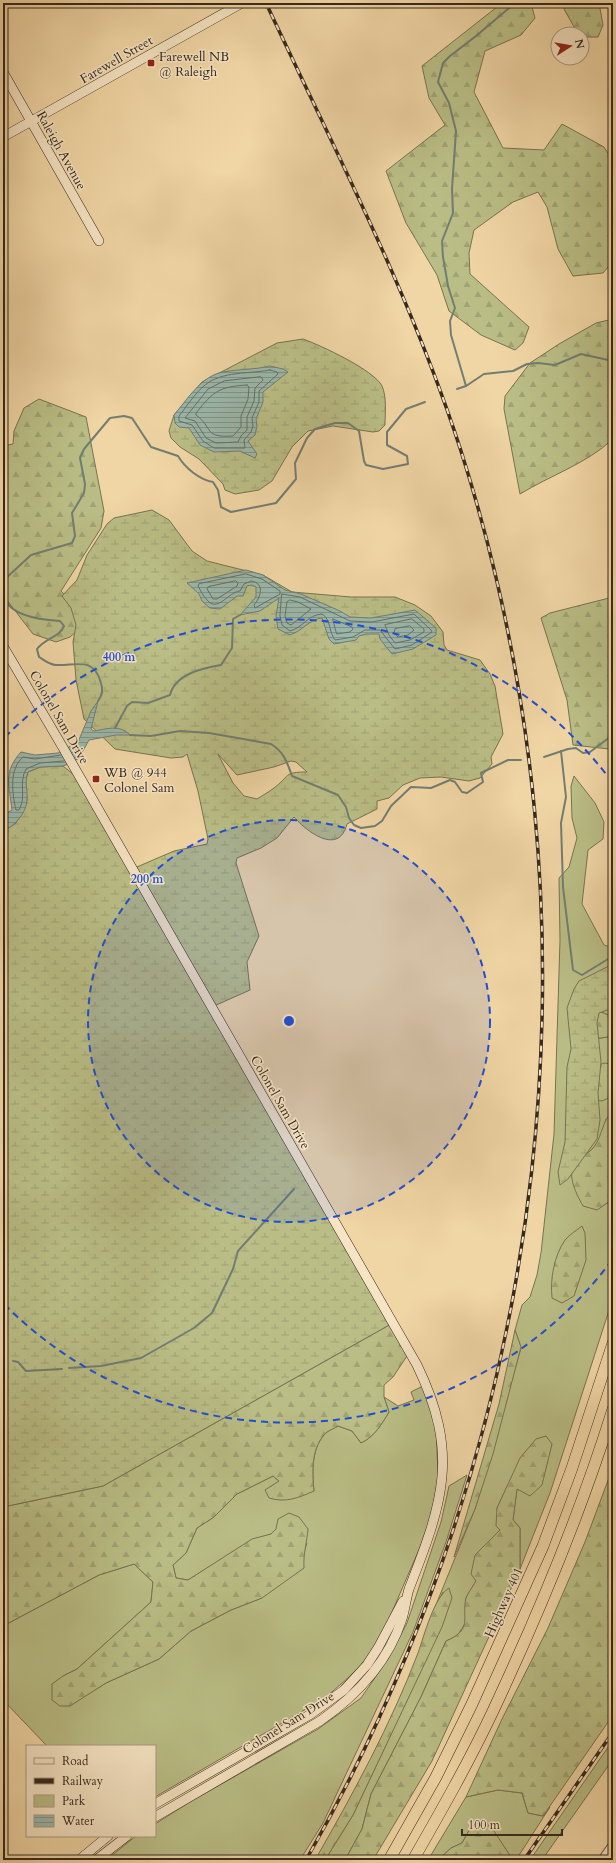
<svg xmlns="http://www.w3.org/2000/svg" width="616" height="1863" font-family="Cardo,serif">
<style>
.green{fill:#babe86;stroke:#787352}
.forest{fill:url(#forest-firs);stroke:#787352}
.wetland{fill:url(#wetland-marsh);stroke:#787352;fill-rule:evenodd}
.water{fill:url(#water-rules);stroke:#727e73}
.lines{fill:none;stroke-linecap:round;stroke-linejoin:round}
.shore{stroke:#687065;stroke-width:1}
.stream{stroke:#727e73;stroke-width:2}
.street-casing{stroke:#645440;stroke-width:8}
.secondary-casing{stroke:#35281e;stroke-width:10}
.highway-casing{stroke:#35281e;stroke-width:12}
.street{stroke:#f6e4c4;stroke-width:6}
.secondary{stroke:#f6e4c4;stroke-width:9}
.highway{stroke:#f1d6a5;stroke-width:11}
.rail-casing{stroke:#35281e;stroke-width:3.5}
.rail{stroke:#f6e4c4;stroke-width:2;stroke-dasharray:6;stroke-linecap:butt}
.ring{fill:none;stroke:#1d4ed8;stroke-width:2;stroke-dasharray:7 5}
.poi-dot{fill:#8f2418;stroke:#f6e4c4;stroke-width:1.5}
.labels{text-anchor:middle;stroke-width:3;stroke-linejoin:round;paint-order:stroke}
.poi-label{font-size:13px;fill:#35281e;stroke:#f6e4c4;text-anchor:start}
.street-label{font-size:13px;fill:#35281e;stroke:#f6e4c4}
.centre{fill:#1d4ed8;stroke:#f6e4c4;stroke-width:2}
.ring-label{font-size:12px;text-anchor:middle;font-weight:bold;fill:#1d4ed8;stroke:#f6e4c4;stroke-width:3;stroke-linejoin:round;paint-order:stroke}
</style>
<defs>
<pattern id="forest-firs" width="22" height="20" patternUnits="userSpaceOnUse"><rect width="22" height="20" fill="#babe86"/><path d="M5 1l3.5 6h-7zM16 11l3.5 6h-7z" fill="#a0a373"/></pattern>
<pattern id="wetland-marsh" width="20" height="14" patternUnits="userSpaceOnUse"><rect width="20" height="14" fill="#babe86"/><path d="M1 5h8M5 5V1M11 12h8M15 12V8" fill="none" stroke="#a0a373"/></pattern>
<pattern id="water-rules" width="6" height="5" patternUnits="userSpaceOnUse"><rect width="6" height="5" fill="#9bb8ac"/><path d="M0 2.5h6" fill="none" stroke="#7f968b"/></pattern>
</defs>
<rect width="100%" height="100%" fill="#f1d6a5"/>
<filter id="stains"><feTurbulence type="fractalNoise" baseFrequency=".005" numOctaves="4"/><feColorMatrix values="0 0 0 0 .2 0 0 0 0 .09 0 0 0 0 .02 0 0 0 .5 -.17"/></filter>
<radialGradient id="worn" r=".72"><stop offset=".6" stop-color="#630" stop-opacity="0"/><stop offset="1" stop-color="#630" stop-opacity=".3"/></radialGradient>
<g class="green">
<path d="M574,776l21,27 9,19 -1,17 -15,11 -6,54 22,41 9,3v69l-19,-8 -1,30 15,-2 5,2v25l-2,-1 -2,36 4,-3v18l-7,5c-5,21 -9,29 -28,40l29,45 6,-5v99l-63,195 -30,76v-41l-7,-8 4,-32 25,-3h-34l-11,23 3,22 -13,13 -11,38 -10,17v24l-9,14 -11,5 -25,56 -50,97 -9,35 -17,31h-20l28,-45 54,-115 36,-108 -10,20 42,-103 46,-161 -6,-18 7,-25 8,-8 7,-22 4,-22 13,-119 6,-194 -1,-62 10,-11 8,-29 -5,-20 -1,-32z"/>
<path d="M423,1386l13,40 2,50 -3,20 -6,26 -8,23 -36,83 -12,22 -16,20 -32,28 -170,99v-51h-108l-44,-46v-74l96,-51 35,-11 19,18 -2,20 -74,67 -14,7 28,16 15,-9 53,-24 32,-28 40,-21 31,-12 41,-43 4,-12 -31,-14 -5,5 -19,6 -64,40 -12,-2 -3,-13 13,-12 11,-25 17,-11 23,-23 36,-18 6,5 35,10c-2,-19 -3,-45 13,-59 3,-2 8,-4 11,-6l14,5 9,12c14,-7 20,-18 28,-31l-5,-15 14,9 16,-6 -3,-8z"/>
<path d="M467,1475l-21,67 -33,90 -90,191 -23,37h-194l30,-24h19v-12l35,-22 128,-73 43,-31 27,-39 19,-36 34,-101 8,-36z"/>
<path d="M613,1740v19l-71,101h-12z"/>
<path d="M498,1790l24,3 6,20 15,3 7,-9 -34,53h-3l-14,-20 -28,-13 -9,16 -11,5 -13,12h-10l38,-63z"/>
</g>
<g class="forest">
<path d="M502,3h29l4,15 -14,17 -36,16 -11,41 29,56 41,2 18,-26 42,23 9,14v100l-10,12 -30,3 -15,-27 -11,-42 -9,-15 -25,10 -39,28 -5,23 1,21 59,53 -6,16 -8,7 -34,-15 -32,-24 -12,-36 -31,-52 -20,-52 59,-46 -16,-27 -7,-32z"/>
<path d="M566,3h33l4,22 -5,12h-16v-3h-4l-14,-25z"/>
<path d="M613,319v120c-27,25 -62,36 -93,55l-16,-85 1,-13 25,-33 29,-19 37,-21z"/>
<path d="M39,399l47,18 18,94 -3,17 -40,63 20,21 2,14 -13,11 -14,5 -23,-8 -30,-39v-149l10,-2 1,-13 10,-23z"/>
<path d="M613,597v157l-4,-5 -36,-4 -6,-45 -26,-82 9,-5z"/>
<path d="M594,1009l19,8v22l-5,-2 -15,2z"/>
<path d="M604,1063l9,1v32l-11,5 -9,-2 2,-32z"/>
<path d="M611,1113l2,1v85l-16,11 -14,-4c-7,-13 -20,-36 -3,-48 7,-5 12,-7 16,-14 6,-10 7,-23 15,-31z"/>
<path d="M582,1226l3,7 1,27 -12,36 -12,7 -10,-5c-2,-19 2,-42 13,-58 4,-5 12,-10 17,-14z"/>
<path d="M391,1324l16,32 -14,21 -9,8v12l5,15c-8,13 -14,24 -28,31l-9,-12 -14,-5c-3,2 -8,4 -11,6 -16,14 -15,40 -13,59 -16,7 -28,12 -45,7l-4,-8 14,-9 -6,-5 -36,18 -23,23 -17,11 -11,25 -13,12 3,13 12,2 64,-41 19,-5 5,-5 2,-10 11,-6 10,4 9,12c-1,13 -5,25 -4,39l-42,30 -31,12 -40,21 -32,28 -53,24 -36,23h-10l-8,-6v-16l11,-8 14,-7 74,-67 2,-20 -19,-18 -35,11 -96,51v-119l100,-21z"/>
<path d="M515,1330l6,17 -28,107 -18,55 -21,48 45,-153z"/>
<path d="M546,1436l6,8 -10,41 -12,11 -13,-7 -4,31 7,8v41l-88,192 -59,99h-28l17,-31 9,-35 50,-97 25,-56c28,-12 15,-23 20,-43 2,-5 7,-12 10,-17l-5,-7 4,-19 25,-25 -4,-4 1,-18 23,-50 16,-19z"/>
<path d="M613,1467v248l-70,101 -15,-3 -6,-20 -24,-3 -32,7 36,-78 46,-91 37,-86z"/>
<path d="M449,1588l3,10 -10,29 -89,188 -28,45h-10c38,-66 76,-136 103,-207 6,-17 16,-56 31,-65z"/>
<path d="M482,1821l8,4 23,35h-75l13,-12 11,-5 9,-16z"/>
</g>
<g class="wetland">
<path d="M303,339c17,6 71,31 79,47 5,11 3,28 3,39l-6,6 -6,1 -40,-6 -25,5 -16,16 -20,34 -13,9 -24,4 -10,-4 -2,-6 -24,-25 -19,-12 -9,-9 -2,-7 5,-16 28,-33 75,-39z"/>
<path d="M152,510l17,10 23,31 15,10 56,14 29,17 59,5h44l20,8 16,11 12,16 1,13 3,5 33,10 10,14 5,12 8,48 -12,23 1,7 -12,14 -11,3 -28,-4 -21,1 -17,7 -14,13 -12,3v8l-30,15c-8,32 -40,8 -53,-7l-17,21 -16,10 -24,10 -1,5 23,73 -12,26 3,28 -36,16 177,318 -288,162 -100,21v-675l13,-9 11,-23 -2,-18 3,-10 12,-5 23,-1 15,12 52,92 44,-19 33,-7 1,-5 -10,-48 -11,-37 -4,3 -12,1 -56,-9 -31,-30 -8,-39 -3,-38 3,-17 -5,-17 -9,-12 15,-16 10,-25 20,-31 7,-6zM218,754l19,21 37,-8 17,-6 5,1 11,10c-24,0 -17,4 -33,16 -5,4 -11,7 -17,11l-13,-3 -11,-13z"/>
<path d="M613,964v44l-14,5 -2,10 4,39 -3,31 2,27 -3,19 -29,40 -8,6 -2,-13 7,-30 2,-75 4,-18 -4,-41 7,-19 5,-8z"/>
</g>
<g class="water">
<path d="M270,366l13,3 5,3 -25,20v10l-7,17 1,7 -2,9 -7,6 9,13 -2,4 -15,-7 -26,1 -14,-7 -11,-17 -10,-1 -4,-4 -1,-8c13,-15 27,-39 49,-43 15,-3 31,-2 47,-6z"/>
<path d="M246,570l17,5 22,15 16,4 39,17 10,6 21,1 44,-8 21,18v7l-23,14 -21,5 -12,-15 -1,-5h-13l-7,2 -3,4 -22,4 -5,-5 -7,-21c-12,1 -20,13 -32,17l-12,-6 -2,-13 3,-18 -19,13 -20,4 16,-18v-10l-4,-2 -5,1 -4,10h-6l-17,13 -10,-1 -8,-7 -3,-7 -12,-11z"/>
<path d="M98,701l-7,28 3,2c13,-2 25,-7 36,4h-14l-27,5 -10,18 -8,5 -8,3 -23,1 -12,5c-4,12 0,16 -1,28 -1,15 -13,25 -24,32v-17l9,-5c-3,-25 -9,-38 9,-58l14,3 23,-2 20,-11 13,-31z"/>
</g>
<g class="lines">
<g class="shore">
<path d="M270,370l7,2 1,2 -19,17v11l-7,16 1,8 -2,6 -7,8 1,8h-31l-11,-7 -11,-16 -13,-4v-5c8,-10 16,-23 26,-31 17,-14 44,-11 65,-15z"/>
<path d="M261,377l2,3 -8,8 -1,13 -7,16v13l-6,6 -3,6 -22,1 -10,-5 -11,-17 -10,-3 23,-29 16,-8z"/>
<path d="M247,385l2,2 -1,12 -7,17v11l-8,9c-30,2 -19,-8 -37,-21v-2c18,-22 22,-26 51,-28z"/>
<path d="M246,574l16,5 18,12v3l-25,14 -1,-3c7,-8 11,-22 -3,-24l-7,3 -4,7c-12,1 -22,22 -33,9 -4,-4 -6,-9 -9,-14l1,-2z"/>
<path d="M236,581l2,2 -1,3 -20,13h-4l-6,-10 1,-2z"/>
<path d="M282,594l18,3 50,24 22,1 42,-8 17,16 1,2 -20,13 -17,4 -15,-19h-15l-12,7 -18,3c-6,-7 -4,-21 -13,-26 -15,1 -18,13 -32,17l-8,-6 -2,-9z"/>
<path d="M290,600l8,2 13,7 -20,16 -4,-2 -2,-7 2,-14z"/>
<path d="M333,619l19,8 1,2 -3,3 -13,2z"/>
<path d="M412,619l12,10v3l-14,8 -15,3 -6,-8 -4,-10z"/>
<path d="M410,626l4,4 -6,5 -10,2 -4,-4 1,-4z"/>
<path d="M61,755l-26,4 -12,-2c-14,12 -11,36 -7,53h3c8,-14 -1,-26 7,-41l14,-6 24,-2"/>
</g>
<g class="stream">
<path d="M466,386l-15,-51 -1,-14 5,-13 -7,-22 -5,-29 -1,-16 11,-28 -1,-24 4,-58 -7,-28 -11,-21 5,-19 7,-7 26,-20 39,-33"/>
<path d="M457,389l9,-3 18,-12 29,-3 14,-7 11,-1 17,2 26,-11 32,7"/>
<path d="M3,584l2,-5 26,-24 41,-12 3,-7 -3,-23 12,-20 1,-9 -5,-26 4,-9 26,-31 14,-2 8,2 19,29 27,9c7,12 22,24 35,26l5,8 3,17 10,5 45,-9 20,-24 -1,-16 12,-25 8,-9 20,-6h13l11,8 5,30 2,4 17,4 25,-5 -1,-8 -20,-11v-13l19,-23 19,-7"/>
<path d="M3,588c1,4 1,9 3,13 8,16 38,19 54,20l4,5c-5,12 -19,12 -27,23l2,8c5,3 11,8 17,8 20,1 38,-9 45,18 2,6 1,13 -3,18"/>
<path d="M115,728l12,-22 5,-4 16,1 22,-8c5,-21 33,-27 51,-30l11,-17 1,-29 7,-4"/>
<path d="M130,735l21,1 29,-5 29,2 62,11c13,8 16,18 21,32l46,19 8,12 3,11 5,7 7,3 14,-2 7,-5 9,-15 20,-19 20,1 19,-8 5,2 7,10 5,1 16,-11 -2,-9 27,-13h13"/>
<path d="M561,751l5,46 -5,26 2,64 10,83 9,5 31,-19"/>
<path d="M544,757l24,-8 8,-1 7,5 7,-1 20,-15 3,1"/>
<path d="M13,1361l5,1 8,9 36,-2"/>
<path d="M69,1368l32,-2 40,-8 53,-30 18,-15 21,-44 5,-18 56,-62"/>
</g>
<defs>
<path id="street" d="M601,1860l12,-17"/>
<g id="secondary">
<path d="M3,72l96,169"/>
<path d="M3,137l239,-134"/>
<path d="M3,646l59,100 355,619c43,89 26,137 -8,224 -3,10 -4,20 -7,30 -14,43 -46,77 -82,102l-165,96"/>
<path d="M155,1804l156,-90 33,-24 23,-25 11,-17 25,-47"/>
<path d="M79,1860l29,-24"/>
<path d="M96,1860l31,-24"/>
</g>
<g id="highway">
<path d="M389,1860l47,-83 36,-73 71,-158 29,-78 41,-125"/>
<path d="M413,1860c28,-49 56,-98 80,-149 46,-98 88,-199 120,-302"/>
</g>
</defs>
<use href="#street" class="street-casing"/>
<use href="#secondary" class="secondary-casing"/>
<use href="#highway" class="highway-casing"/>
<use href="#street" class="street"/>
<use href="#secondary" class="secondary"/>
<use href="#highway" class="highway"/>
<defs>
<g id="rail">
<path d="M266,3c69,148 145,292 195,448 150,472 90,980 -155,1409"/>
<path d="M524,1860l89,-128"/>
</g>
</defs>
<use href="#rail" class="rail-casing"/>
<use href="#rail" class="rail"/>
</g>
<circle cx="289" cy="1021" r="201" fill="#1d4ed8" fill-opacity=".12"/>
<g class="ring">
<circle cx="289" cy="1021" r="201"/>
<path d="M612 1260A402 402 0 0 1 5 1305M5 737A402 402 0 0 1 612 782"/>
</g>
<g class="poi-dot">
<rect x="147" y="59" width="8" height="8" rx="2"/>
<rect x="92" y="775" width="8" height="8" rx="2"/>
</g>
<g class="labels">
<g class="poi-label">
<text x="159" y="61">Farewell NB<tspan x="159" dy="15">@ Raleigh</tspan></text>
<text x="104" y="777">WB @ 944<tspan x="104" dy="15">Colonel Sam</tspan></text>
</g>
<g class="street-label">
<text transform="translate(116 59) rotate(-30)" y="5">Farewell Street</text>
<text transform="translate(62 150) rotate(61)" y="5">Raleigh Avenue</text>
<text transform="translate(60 717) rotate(60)" y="5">Colonel Sam Drive</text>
<text transform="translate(281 1102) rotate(60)" y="5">Colonel Sam Drive</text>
<text transform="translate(503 1602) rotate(-66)" y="5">Highway 401</text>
<text transform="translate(288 1722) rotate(-32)" y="5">Colonel Sam Drive</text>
</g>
</g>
<circle cx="289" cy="1021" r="6" class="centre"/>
<g class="ring-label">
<text x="119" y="661">400 m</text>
<text x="147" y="883">200 m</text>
</g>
<rect width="616" height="1863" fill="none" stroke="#f1d6a5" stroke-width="16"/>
<rect x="4" y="4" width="608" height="1855" fill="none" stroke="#35281e" stroke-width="2"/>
<rect x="8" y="8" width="600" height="1847" fill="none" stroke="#35281e"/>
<rect x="26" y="1745" width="130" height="92" fill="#f6e4c4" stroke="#a99982"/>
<rect x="34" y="1758" width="20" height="6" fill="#f6e4c4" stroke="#a99982"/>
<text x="62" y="1765" font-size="12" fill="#35281e">Road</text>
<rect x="34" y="1778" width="20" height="6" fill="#35281e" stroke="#a99982"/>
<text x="62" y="1785" font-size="12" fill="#35281e">Railway</text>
<rect x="34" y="1795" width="20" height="12" fill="#babe86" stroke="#a99982"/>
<text x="62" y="1805" font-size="12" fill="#35281e">Park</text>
<rect x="34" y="1815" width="20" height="12" fill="url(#water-rules)" stroke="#a99982"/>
<text x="62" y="1825" font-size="12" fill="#35281e">Water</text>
<g transform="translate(570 46) rotate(78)"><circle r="19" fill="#f6e4c4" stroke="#a99982"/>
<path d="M0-3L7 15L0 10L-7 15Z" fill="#8f2418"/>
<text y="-6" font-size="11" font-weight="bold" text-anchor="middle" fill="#35281e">N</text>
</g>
<path d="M462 1829v6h100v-6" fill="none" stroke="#35281e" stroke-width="2"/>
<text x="468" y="1829" font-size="12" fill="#35281e" stroke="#f6e4c4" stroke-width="3" paint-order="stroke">100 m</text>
<rect width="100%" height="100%" filter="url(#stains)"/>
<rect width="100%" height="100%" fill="url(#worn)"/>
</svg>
